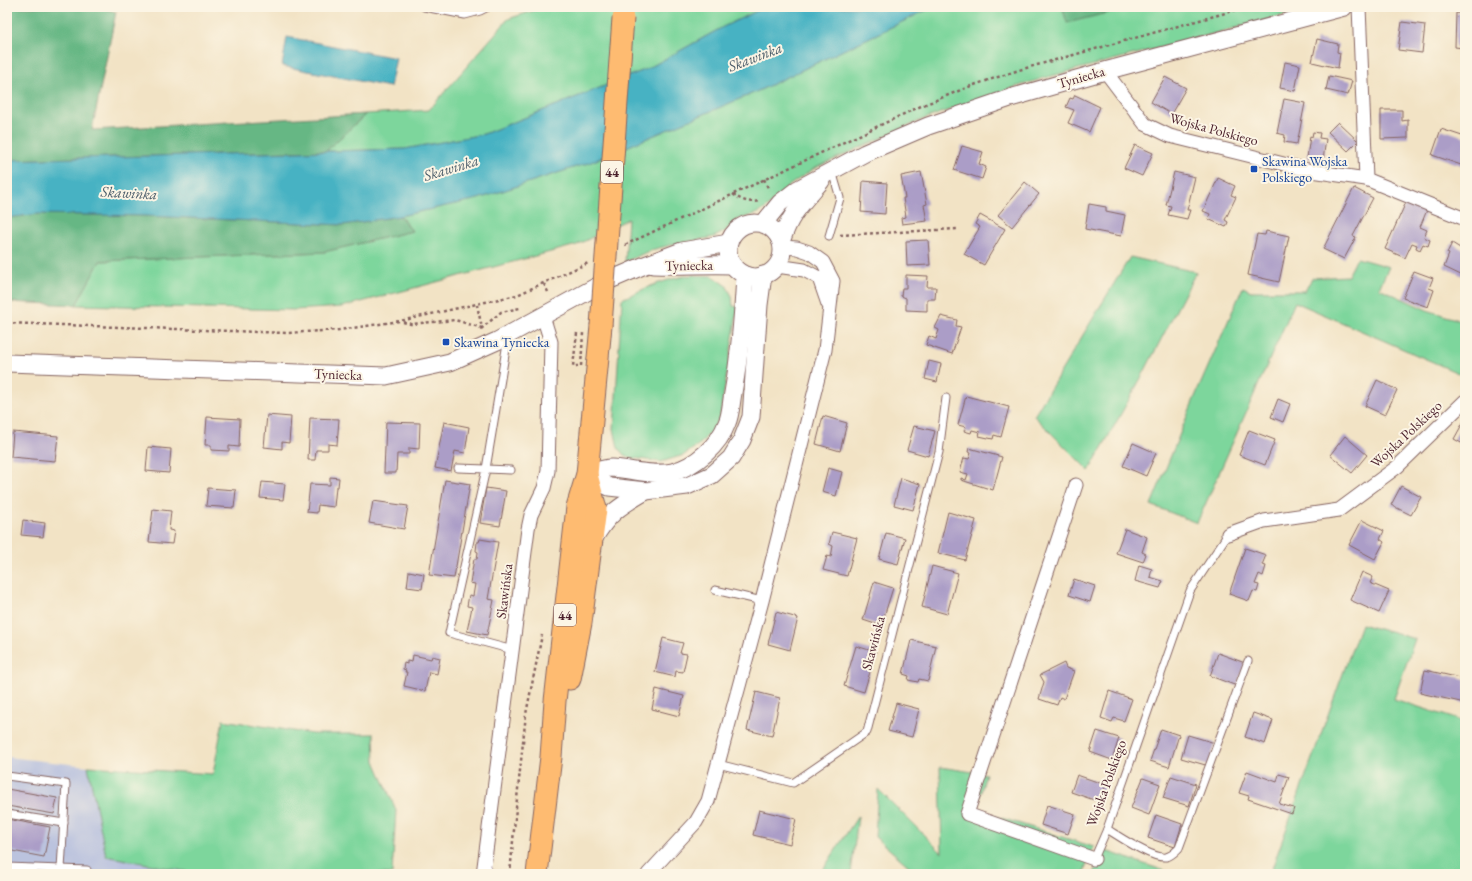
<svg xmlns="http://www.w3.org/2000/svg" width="1472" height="881" font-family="'EB Garamond',serif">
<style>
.industrial{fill:#bbc3de}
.green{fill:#7dd69c;stroke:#647a64}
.forest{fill:#66b784;stroke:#586b58}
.water{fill:#46b2c3;stroke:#486877}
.building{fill:#ab9dc7}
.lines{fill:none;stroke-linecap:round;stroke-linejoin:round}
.service-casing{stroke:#856461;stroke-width:9}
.minor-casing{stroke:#856461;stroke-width:15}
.tertiary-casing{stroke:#856461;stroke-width:19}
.primary-casing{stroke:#856461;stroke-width:23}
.path{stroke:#856461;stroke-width:2.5;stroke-dasharray:3 3;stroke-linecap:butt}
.service{stroke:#fff;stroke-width:7}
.minor{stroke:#fff;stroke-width:13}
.tertiary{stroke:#fff;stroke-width:17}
.primary{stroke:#febb71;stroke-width:21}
.primary-bridge-casing{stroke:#856461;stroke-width:23;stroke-linecap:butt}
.path-bridge{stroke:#856461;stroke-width:2.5;stroke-dasharray:3 3;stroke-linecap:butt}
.primary-bridge{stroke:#febb71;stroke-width:21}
.transit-dot{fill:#1a4fb4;stroke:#fcf5e5;stroke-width:1.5}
.labels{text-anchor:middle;stroke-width:4;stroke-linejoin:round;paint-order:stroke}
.shield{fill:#fcf5e5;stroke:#7f5f63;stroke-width:1}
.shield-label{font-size:13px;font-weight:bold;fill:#4a1f2b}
.street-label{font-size:14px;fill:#4a1f2b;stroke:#fcf5e5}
.transit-label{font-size:14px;fill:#164399;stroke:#fcf5e5;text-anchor:start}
.water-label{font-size:15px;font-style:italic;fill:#485a68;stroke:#fcf5e5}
</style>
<rect width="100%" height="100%" fill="#fcf5e5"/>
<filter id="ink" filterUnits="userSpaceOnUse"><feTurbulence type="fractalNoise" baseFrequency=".025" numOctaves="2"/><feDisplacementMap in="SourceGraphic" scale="8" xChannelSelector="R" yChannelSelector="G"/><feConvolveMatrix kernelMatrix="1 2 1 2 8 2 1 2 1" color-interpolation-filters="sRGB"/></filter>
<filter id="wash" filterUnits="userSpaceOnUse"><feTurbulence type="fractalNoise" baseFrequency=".012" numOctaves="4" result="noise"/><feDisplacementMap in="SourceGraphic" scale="16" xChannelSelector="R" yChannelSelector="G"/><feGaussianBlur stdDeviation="0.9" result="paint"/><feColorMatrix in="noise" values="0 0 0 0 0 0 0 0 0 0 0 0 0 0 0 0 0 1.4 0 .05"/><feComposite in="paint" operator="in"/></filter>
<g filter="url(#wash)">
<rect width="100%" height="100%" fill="#f2e3c5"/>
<path class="industrial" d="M7,757l81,9 18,90 93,18h-192z"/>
<g class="green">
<path d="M545,7h220l-42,20 -76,42 -163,65 -79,15 -79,2 40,-37 63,-4 79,-91z"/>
<path d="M933,7h60l8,2 5,-2h62l-5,3h52l-4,-3h205l-272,71 -47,15 -73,26 -109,49 -25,17 -25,24 -7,4 -21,7 -13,12 -10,5 -43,8 -20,5 -26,12 3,-43 -51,26 -235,62 -48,3 -218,-5 24,-44 224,-9 88,-21 -12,-15 78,-17 113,-37 165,-70z"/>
<path d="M1130,257l66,15 -55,106 -52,93 -55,-55z"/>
<path d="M1357,258l32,9 -10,21 48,22 38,12v54l-170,-74 -98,221 -46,-18 43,-106 49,-112 8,4h54l7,-13 36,-2z"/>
<path d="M692,275l21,1 13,9 6,11 1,10 5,1 -18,109 -7,13 -13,15 -16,11 -23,7 -35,-5 -8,-9 -4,-19 8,-130c25,-12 43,-20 70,-24z"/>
<path d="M1361,624l54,15 -21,60 71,23v152h-195z"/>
<path d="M223,720l90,14h61l1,27 21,49 -4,64h-193l-93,-18 -18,-90 125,8z"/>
<path d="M940,767l46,7 -10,36 118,37 -11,27h-171l-1,-6 -36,-31 3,-48 64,64z"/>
<path d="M858,816l-7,58h-31z"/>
<path d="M1103,850l71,24h-80z"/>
</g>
<g class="forest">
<path d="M7,7h93l16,5 -24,118 274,-16 -40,37 -319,9z"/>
<path d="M1068,7h43l4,4 -48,12 -4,-13z"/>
<path d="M38,214l108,2 197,9 57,-9 12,15 -88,21 -224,9 -24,44 -69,-3v-84z"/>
</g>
<g class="water">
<path d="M765,7h168l-177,85 -165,70 -113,37 -78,17 -57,9 -197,-9 -108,-2 -31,4v-58l398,-11 79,-15 163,-65 76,-42z"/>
<path d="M287,37l109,21 -6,29 -108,-21z"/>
</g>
<g id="blocks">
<g class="building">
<path d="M1456,13l9,1v30h-2v4l-8,-1z"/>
<path d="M1402,22l23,3 -3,28 -24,-3z"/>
<path d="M1317,39l21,5 -1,8 3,1 -2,15 -26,-6z"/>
<path d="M1285,62l15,3 -5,26 -15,-3z"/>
<path d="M1329,76l23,5 -4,14 -22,-5z"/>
<path d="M1165,77l21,11 -15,26 -20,-12z"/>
<path d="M1075,95l25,12 -11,25 -21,-9 6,-13 -8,-3 4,-9 3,1z"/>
<path d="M1284,99l21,4 -8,41 -13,-2 1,-7 -8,-2z"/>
<path d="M1381,110h21v11l6,-1v18l-27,1z"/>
<path d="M1338,122l20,19 -10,10 -20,-19z"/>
<path d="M1441,129l24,8 -1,29 -32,-11z"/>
<path d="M1313,132l7,1 -1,5 7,1 -3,21 -16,-2 3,-22 2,1z"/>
<path d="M1135,145l18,8 -11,23 -18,-8z"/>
<path d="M962,146l21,6 -4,12 7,3 -4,12 -28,-9z"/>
<path d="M921,172l6,32 -3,1 3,16 -25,3 -1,-6 5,-1 -3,-19h2l-4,-22z"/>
<path d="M1174,172l21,5 -8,33h3l-3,9 -19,-4 3,-9 -5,-1z"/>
<path d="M1218,178l17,8 -4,9 5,2 -11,23 3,2 -2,5 -18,-8 2,-5 -7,-3z"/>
<path d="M863,181l24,2 -2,31 -24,-2z"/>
<path d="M1025,182l14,12 -27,33 -14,-12z"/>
<path d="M1354,188l19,10 -20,38 3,1 -12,22 -21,-10z"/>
<path d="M1407,200l20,10 -7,17 7,3 -3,7 6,3 -2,6 -5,-2 -3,6 -4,-2 1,-3 -5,-2 -7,15 -20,-9z"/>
<path d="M1089,204l17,3v4l19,4 -4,21 -36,-7z"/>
<path d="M980,215l25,14 -21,36 -20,-11 16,-27 -5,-3z"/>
<path d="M1266,231l23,5 -10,46 -31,-7 9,-41 8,1z"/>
<path d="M928,240l2,25 -23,1 -1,-25z"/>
<path d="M1452,243l13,8v26l-21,-10 5,-13 -2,-1z"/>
<path d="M1414,271l19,7 -4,10 5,2 -6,17 -25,-9z"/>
<path d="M906,275l22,1 -1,11h9l-1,12h-8v12l-21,-1v-12l-5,-2 1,-8h4z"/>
<path d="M941,316l16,4 -1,6 5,1 -9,27 -26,-9 3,-9 7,3 3,-9 -4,-2z"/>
<path d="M929,361l12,3 -4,18 -12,-3z"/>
<path d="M1377,380l20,10 -12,25 -20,-9z"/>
<path d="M966,396l43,11 -8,30 -7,-2 -1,4 -14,-3 1,-4 -8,-2 -1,3 -7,-2 2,-4 -8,-2z"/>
<path d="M1278,399l12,5 -7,18 -12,-5z"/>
<path d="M267,415l24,2 -2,26 -7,-1v7l-18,-2z"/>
<path d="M823,416l24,7 -7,28 -24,-7z"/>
<path d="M207,417l33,2 -1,28 -10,-1v5l-18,-1v-5h-6z"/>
<path d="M310,418l29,1 -2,26 -9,-1v6h-12l-1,10h-7z"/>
<path d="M1465,419v26l-11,-6z"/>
<path d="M386,422l34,1 -1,26 -10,-1v6h-12l-1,19h-12z"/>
<path d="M444,422l25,5 -4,26 -10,-2 -4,20 -16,-3z"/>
<path d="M914,426l21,5 -7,25 -21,-6z"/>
<path d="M1249,430l26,10 -10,25 -26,-10z"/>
<path d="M13,432l45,4 -3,25 -44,-4z"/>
<path d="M1345,436l22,19 -15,18 -22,-18z"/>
<path d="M1133,443l23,10 -10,23 -23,-10z"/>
<path d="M148,447l23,2 -2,24 -23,-2z"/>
<path d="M969,448l33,9 -9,33 -32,-10v-2l5,2 2,-6 -8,-2 4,-14 5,1 2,-6 -3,-1z"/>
<path d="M828,468l14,4 -6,24 -14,-4z"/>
<path d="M330,477l9,1 -1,9h-2l-2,20 -16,-2 -1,8 -10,-1 3,-28 20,1z"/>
<path d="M901,478l19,6 -7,26 -19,-5z"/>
<path d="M445,480l25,4 -16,94 -25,-3z"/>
<path d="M262,482l23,2 -2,16 -23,-2z"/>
<path d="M1401,486l20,11 -10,18 -20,-10z"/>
<path d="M208,488l28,2 -2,18 -28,-2z"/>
<path d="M486,488l20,3 -6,35 -20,-3z"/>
<path d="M373,501l35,5 -4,23 -35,-6z"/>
<path d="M153,509l18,2 -2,19 5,1 -2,13 -23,-2z"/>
<path d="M948,512l28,8 -11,40 -27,-7z"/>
<path d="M23,520l22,3 -2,14 -22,-2z"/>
<path d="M1362,520l22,11 -4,8 4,3 -9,17 -26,-14z"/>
<path d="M1125,529l22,8 -5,15 4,2 -3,8 -27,-9z"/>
<path d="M832,532l25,6 -10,38 -24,-6 4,-14 4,1 2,-11 -4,-2z"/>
<path d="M886,533l19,5 -7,26 -19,-5z"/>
<path d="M480,539l18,3 -10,57 6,1 -7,35 -20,-4 5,-24 -5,-1 2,-11 4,1 2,-12 -5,-1 4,-24h3l1,-7 -2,-1 1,-9h2z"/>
<path d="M1245,548l21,7 -4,10 4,1 -3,10 -4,-2 -4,10 4,1 -2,7 -4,-1 -4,10 -20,-7z"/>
<path d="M1139,565l13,4 -2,8 13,4 -3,7 -25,-7z"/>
<path d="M932,566l26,7 -11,41 -25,-7z"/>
<path d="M409,571l15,3 -2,15 -15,-2z"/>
<path d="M1362,572l11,5 -3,6 19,8 -10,22 -29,-13z"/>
<path d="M1074,579l21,7 -5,16 -21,-7z"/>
<path d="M874,582l19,6 -12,38 -18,-6z"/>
<path d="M776,612l22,6 -8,32 -22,-6z"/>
<path d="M663,638l20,5 -3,10 7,1 -4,18 -7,-1 -1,6 -20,-5z"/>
<path d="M911,640l25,6 -8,35 -9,-2 -1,3 -10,-2 1,-4 -6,-2z"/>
<path d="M856,646l20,6 -12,40 -20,-6z"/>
<path d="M1218,653l27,10 -8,23 -27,-10z"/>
<path d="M413,655l18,4 1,-3 8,2 -3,16 -8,-2 -4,19 -21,-5 3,-14h-2l1,-2 -3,-1 1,-6 3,1v-3l5,1z"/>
<path d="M1064,663l2,5 8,3 -10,28 -4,-2 -3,8 -18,-6 5,-17 -4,-7z"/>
<path d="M1425,670l40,9v24l-45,-10z"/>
<path d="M656,689l28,7 -5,20 -27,-7z"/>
<path d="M1109,691l23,8 -8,22 -10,-3 -2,4 -11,-4z"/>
<path d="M756,692l24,6 -8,38 -25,-6z"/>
<path d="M896,703l23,6 -7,28 -24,-6z"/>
<path d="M1253,713l20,7 -8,24 -20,-7z"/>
<path d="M1161,729l18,6 -10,32 -19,-6z"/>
<path d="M1097,731l22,7 -7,22 -22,-8z"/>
<path d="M1188,735l27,8 -6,23 -28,-8z"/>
<path d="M1247,771l30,11 2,-8 10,3 -10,27 15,4 -2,6 -44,-15 1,-3 -10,-3z"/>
<path d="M1077,775l29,10 -6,17 -29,-10z"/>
<path d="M1171,776l25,8 -7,22 -26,-8z"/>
<path d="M1143,778l17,6 -11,31 -18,-7z"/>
<path d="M7,789l50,9 -3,16 -47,-8z"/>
<path d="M1047,805l28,9 -7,20 -27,-9z"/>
<path d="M759,810l37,9 -6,25 -37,-9z"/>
<path d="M1156,815l26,9 -7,23 -27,-9z"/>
<path d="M7,819l43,8 -6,30 -37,-7z"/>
</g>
</g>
</g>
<g filter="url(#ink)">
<use href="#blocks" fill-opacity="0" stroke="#856461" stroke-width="1"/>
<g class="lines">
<defs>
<g id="service">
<path d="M424,7l41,8 15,-4 8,-4"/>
<path d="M829,236l11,-38 -8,-27"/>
<path d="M508,337l-22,132 25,1"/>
<path d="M458,468l28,1 -37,164 64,17"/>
<path d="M715,590l47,11"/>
<path d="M718,764l75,19 74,-51 72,-280 7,-54"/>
<path d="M7,776l59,8 -5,85 -54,-2"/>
<path d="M7,814l57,9"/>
<path d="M1107,829c13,8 45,30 59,28 6,-1 9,-5 13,-9l69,-187"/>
<path d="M1094,859l13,-30 83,-238 38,-57"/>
<path d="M61,869l26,1"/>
</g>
<g id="minor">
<path d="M1359,7l7,172"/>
<path d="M1105,71l40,53 25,12 142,35 54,8 99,40"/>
<path d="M777,266l27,4 15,8 9,26"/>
<path d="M1076,485l-109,329 127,45"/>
<path d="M1228,534l36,-13 75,-11 58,-43 68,-66"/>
<path d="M483,874l45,-345 3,-14 13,-27 4,-17 3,-129 -8,-26"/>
<path d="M648,874l48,-52 12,-21 54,-200 63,-251 8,-69 -10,-19 -14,-10 -12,-4 -15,-1"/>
</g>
<g id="tertiary">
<circle cx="755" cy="250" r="27"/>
<path d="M763,224l17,-21 18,-14 67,-36 63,-27 82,-28 95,-27 239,-64"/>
<path d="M781,242c9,-28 21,-39 40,-61"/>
<path d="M653,265c27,1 53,-1 80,0"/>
<path d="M7,363l379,13 64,-14 47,-21 106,-58 42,-18 37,-14 47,-8"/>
<path d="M587,474l22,13 37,4 41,-5 25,-11 19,-17 11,-18 9,-23 8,-112 4,-30"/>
<path d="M587,474c7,-2 16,-6 24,-6 20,1 41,8 61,4 23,-5 47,-27 55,-49 4,-9 4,-20 6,-30 7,-39 10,-79 12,-118"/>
<path d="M593,540c15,-27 27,-34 53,-49"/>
</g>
<g id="primary">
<path d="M570,679l11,-56 15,-114 -9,-34"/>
<path d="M537,874l14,-117 4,-56 22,-194 10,-33 14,-148"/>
</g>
</defs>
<use href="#service" class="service-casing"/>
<use href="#minor" class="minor-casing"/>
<use href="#tertiary" class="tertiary-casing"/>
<use href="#primary" class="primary-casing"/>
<g class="path">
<path d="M764,179l5,11"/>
<path d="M733,194c9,7 15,9 27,7"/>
<path d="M840,235l117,-6"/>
<path d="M625,245l296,-139 50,-20 48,-16 228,-63"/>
<path d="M544,284l5,10"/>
<path d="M403,322l8,2 44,-4 27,8 -5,-23"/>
<path d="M7,323l280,10 52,-3 61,-9 117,-26 71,-32"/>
<path d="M481,329l20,-17 19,-4"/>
<path d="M577,333l-4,33h5"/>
<path d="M510,874l6,-66 10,-94 16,-79"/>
</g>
<use href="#service" class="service"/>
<use href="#minor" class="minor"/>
<use href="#tertiary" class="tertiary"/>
<use href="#primary" class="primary"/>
<defs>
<path id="primary-bridge" d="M601,326l22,-308"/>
</defs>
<use href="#primary-bridge" class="primary-bridge-casing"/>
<path class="path-bridge" d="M581,366l2,-33"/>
<use href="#primary-bridge" class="primary-bridge"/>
</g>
</g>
<g class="transit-dot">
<rect x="1250" y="165" width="8" height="8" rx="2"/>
<rect x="442" y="338" width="8" height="8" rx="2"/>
</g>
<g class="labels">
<g class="shield">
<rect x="601" y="161" width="22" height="22" rx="3"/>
<rect x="554" y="604" width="22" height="22" rx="3"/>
</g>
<g class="shield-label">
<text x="612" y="177">44</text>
<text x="565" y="620">44</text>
</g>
<g class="street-label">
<text transform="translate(1081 77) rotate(-16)" y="5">Tyniecka</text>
<text transform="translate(1214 129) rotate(15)" y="5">Wojska Polskiego</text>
<text transform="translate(689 265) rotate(-1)" y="5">Tyniecka</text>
<text transform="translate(338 374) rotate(2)" y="5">Tyniecka</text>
<text transform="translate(1406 434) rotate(-43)" y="5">Wojska Polskiego</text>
<text transform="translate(504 591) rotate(-83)" y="5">Skawińska</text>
<text transform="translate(873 643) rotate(-75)" y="5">Skawińska</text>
<text transform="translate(1106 783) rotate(-70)" y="5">Wojska Polskiego</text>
</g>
<g class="transit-label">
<text x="1262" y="166">Skawina Wojska<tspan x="1262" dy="16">Polskiego</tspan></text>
<text x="454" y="347">Skawina Tyniecka</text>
</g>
<g class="water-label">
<text transform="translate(755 57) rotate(-21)" y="5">Skawinka</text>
<text transform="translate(451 168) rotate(-17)" y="5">Skawinka</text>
<text transform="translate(129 193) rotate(3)" y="5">Skawinka</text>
</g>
</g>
<rect width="1472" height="881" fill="none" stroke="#fcf5e5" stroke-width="24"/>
</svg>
